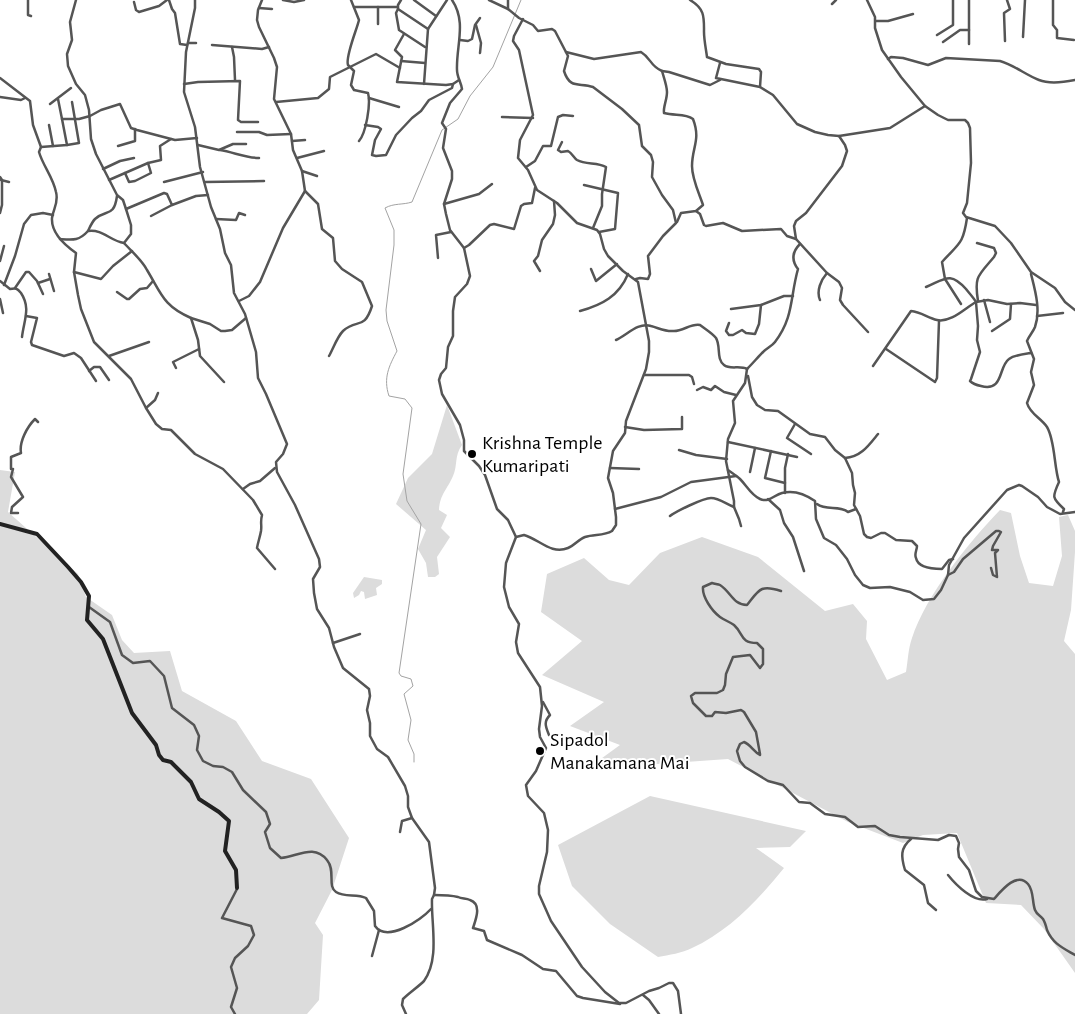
<svg xmlns="http://www.w3.org/2000/svg" width="1075" height="1014" font-family="'Alegreya Sans',sans-serif">
<style>
.green{fill:#dcdcdc}
.lines{fill:none;stroke-linecap:round;stroke-linejoin:round}
.stream{stroke:#a3a3a3;stroke-width:1}
.street{stroke:#555;stroke-width:2.5}
.secondary{stroke:#222;stroke-width:4}
.poi-dot{fill:#000;stroke:#fff;stroke-width:2}
.labels{text-anchor:middle;stroke-width:4;stroke-linejoin:round;paint-order:stroke}
.poi-label{font-size:20px;fill:#000;stroke:#fff;text-anchor:start}
</style>
<rect width="100%" height="100%" fill="#fff"/>
<g class="green">
<path d="M447,405l15,40c-8,11 -4,20 -9,31 -6,14 -13,18 -14,34l8,5 -6,13 9,9 -13,20 2,17 -4,3h-7l-2,-14 -8,-14 8,-19 -30,-26 12,-26 24,-24z"/>
<path d="M0,470l15,2 -7,40 70,62 8,23 26,18 10,25 12,13 36,-2 12,40 54,30 26,40 49,18 38,59 -17,52 -17,33 8,12 -4,65 -12,14h-307z"/>
<path d="M1000,510l11,3 9,43 9,27 24,3 9,-30 -3,-39 9,-2 7,16v21l-4,58 -7,31 11,13v319l-31,-44 -23,-24 -35,-2 -29,-70 -34,2 -20,8 -55,-21 -120,-63 -141,10 33,-24 -50,-19 34,-24 -62,-27 40,-34 -41,-29 6,-38 37,-16 25,22 20,5 31,-32 42,-16 56,20 67,54 28,-7 14,17 -1,18 21,41 19,-8c2,-11 2,-23 6,-34 14,-43 57,-96 88,-128z"/>
<path d="M364,577l18,3v4l-6,4 1,7 -12,4 -1,-7 -3,-1 -2,4 -5,3 -1,-5z"/>
<path d="M650,796l156,35 -16,16 -34,1 28,20c-26,32 -55,63 -92,80 -10,5 -23,7 -34,9l-48,-33 -38,-38 -14,-41z"/>
</g>
<g class="lines">
<path class="stream" d="M414,762v-8l-6,-14 3,-20 -7,-26 9,-8 -2,-7 -10,-3 -2,-3 22,-149 -14,-23 -4,-27 9,-66 -7,-9 -16,-3c-6,-18 0,-30 8,-45l-10,-30 -1,-11 8,-65v-15l-9,-22c9,-5 18,-3 27,-6l30,-72 16,-11 12,-23 23,-29 28,-67"/>
<g class="street">
<path d="M28,0v15l3,1"/>
<path d="M76,0l-6,22 2,18 -5,14 1,12 8,18 9,11 4,15 2,29 5,15 21,41 6,5 3,9 5,16v9l-7,9c8,9 18,17 23,27 14,23 16,36 44,48l7,22 2,16 24,26"/>
<path d="M169,0l3,9 3,4 5,31 7,1"/>
<path d="M195,0v8l-9,44 -2,40 11,35 5,40 11,40 9,22 5,24 6,12 3,28 11,21 11,38 2,26 8,16 21,50 -4,10 -7,8 1,10 18,33 24,54 1,8 -7,12 1,14 3,16 12,19 5,19 9,21 26,21 1,7 -3,14 3,13v13l7,13 11,8 17,29 3,10v11l4,11 17,24 6,46 -1,7 -2,4c-1,25 8,60 -8,82 -6,6 -15,12 -21,18l-1,6 4,9"/>
<path d="M283,0l11,2 10,-2"/>
<path d="M351,0l8,20c-2,9 -14,37 -11,45 2,2 4,4 6,6l-3,14 3,5 14,3c3,11 -2,40 -9,48"/>
<path d="M401,0l-3,5v4l30,20"/>
<path d="M414,0l22,16"/>
<path d="M452,0c15,22 4,46 5,70 0,7 4,12 5,19l-12,14 -8,20 4,6 -3,19 9,23v8l-8,25 2,10 4,16 14,18 6,28 -3,8 -12,13 -2,14v25l-5,11 -2,21 -5,6 -2,6 3,14 18,31 4,15v11l15,15 6,9 12,34 11,11 8,17 -10,26 -2,24 5,20 10,17 -3,18 2,11 22,34 2,19 -3,23 1,8 6,11 -10,23 -10,14 2,11 16,17 4,17 -1,22 -8,34v8l12,27 31,46 23,25 14,11h7l23,-12 10,-3 10,-5h4l5,8 3,23"/>
<path d="M489,0l19,9 11,9 14,7 5,6 14,-2 3,2 13,25 -4,15c6,19 16,11 29,16l29,22 17,16 3,21 9,9 2,7 -1,15 10,18 11,15 3,13 -13,13 -15,20 2,18 -2,5 -8,-1 -4,1"/>
<path d="M508,0v9"/>
<path d="M690,0c15,9 14,17 14,32 0,8 2,17 3,25l19,7 33,5 2,3 -1,15"/>
<path d="M867,0l8,17v11l7,22 19,27 24,29 13,9 10,5h17l3,3 2,5 1,35 -4,40 -4,10 3,4 29,9 16,17 20,29 24,16 10,14 10,8"/>
<path d="M1053,0v25l4,5v8l17,2"/>
<path d="M134,2l2,8 3,2 20,-6 8,-6"/>
<path d="M832,4l4,-4"/>
<path d="M354,7h43"/>
<path d="M378,7v17"/>
<path d="M259,8l13,1"/>
<path d="M398,9l-2,4 3,17 26,17"/>
<path d="M876,21h12l25,-7"/>
<path d="M476,25l5,18 -1,10"/>
<path d="M404,34l-9,16 7,7 -5,25 49,3 7,-1 6,-4"/>
<path d="M937,35l16,-10v-25"/>
<path d="M1023,37l2,-37"/>
<path d="M460,40l8,1 4,-2 3,-14 5,-7"/>
<path d="M1005,41l-1,-28 6,-4 -3,-9"/>
<path d="M943,42l17,-12h9"/>
<path d="M188,43h8"/>
<path d="M969,44v-44"/>
<path d="M212,45l50,4 7,-2"/>
<path d="M232,47l2,10 1,23"/>
<path d="M566,52l28,7 47,-7c10,6 9,14 21,19 2,7 5,15 5,21 0,8 -4,15 -3,21 11,3 21,0 29,6 8,21 -1,28 -1,47 0,13 7,27 11,39l-7,6 -15,2 -4,9"/>
<path d="M888,59l3,-2 12,1 25,7 18,-7 54,3c14,4 26,14 39,19 10,4 26,2 36,0"/>
<path d="M401,61l24,2"/>
<path d="M720,63l-4,15 44,9 13,8 24,29 18,8 13,3 11,1 51,-8 35,-22"/>
<path d="M662,71l7,1 41,13 10,-5"/>
<path d="M0,78l30,23 3,24 8,22 -2,5c4,14 14,25 17,40 3,11 -3,17 -4,26 -1,15 14,28 24,35l-2,19 4,23 3,14 13,33 37,37 15,29 10,16 6,5 9,1 24,24 28,15 30,31 9,15c-2,8 0,9 -1,16 -1,6 -3,11 -4,17l18,21"/>
<path d="M184,84l14,-2 42,-1 -2,39 3,2h17"/>
<path d="M424,84l4,-55 19,-29"/>
<path d="M0,97l21,3 4,-2"/>
<path d="M369,98l30,9"/>
<path d="M58,99l4,20"/>
<path d="M276,102l42,-4 11,-9 1,-12 46,-23 24,14"/>
<path d="M50,104l21,-16"/>
<path d="M502,117l31,1"/>
<path d="M49,125l4,21"/>
<path d="M365,125l13,2 3,2 -6,11 -3,15 4,1 10,-1 10,-20 16,-17 9,-7 8,-11 23,-12 1,-4"/>
<path d="M237,132h22l8,3 24,-1"/>
<path d="M292,141l13,-1"/>
<path d="M562,142l-4,8 3,2 7,-1c4,2 6,7 9,9 9,5 20,2 29,7l-4,27v12l-9,22"/>
<path d="M67,145l12,-2 -7,-41"/>
<path d="M198,145l21,5 14,-6h13"/>
<path d="M118,146l17,-5v-12"/>
<path d="M41,147l26,-2 -5,-26h17l11,-3 11,-6 19,-6 11,24 6,2 38,10 22,-2"/>
<path d="M220,150c13,2 26,8 39,8"/>
<path d="M297,158l27,-7"/>
<path d="M526,167l9,-6 8,-15h8l7,-29 5,-2 10,1"/>
<path d="M103,169l17,-8 14,-3"/>
<path d="M302,171l15,5"/>
<path d="M125,173l4,9 6,-1 16,-8 -3,-10"/>
<path d="M0,177l2,3v25l-2,8"/>
<path d="M1,180l8,2"/>
<path d="M109,180l39,-17 13,-3 -1,-14 11,-7"/>
<path d="M164,182l39,-10"/>
<path d="M205,182l59,-1"/>
<path d="M584,185l34,8 -3,36 -16,3"/>
<path d="M305,191l13,13 4,25 11,9 2,23 7,8 20,13 10,24c-8,25 -15,12 -29,25 -6,6 -10,18 -14,25"/>
<path d="M444,204l35,-10 13,-10"/>
<path d="M126,209l38,-16 3,1 5,11 24,-9 12,-1"/>
<path d="M696,211l4,3 4,11 2,1 17,-3 19,8 39,-2 6,7 9,3 31,34 12,9 3,6 -2,12 3,5 25,27"/>
<path d="M151,216l21,-11"/>
<path d="M216,219l20,1 3,-7 6,2"/>
<path d="M88,231c2,-4 4,-9 7,-12 11,-10 19,-1 22,-23"/>
<path d="M60,239c13,1 19,2 28,-8 15,-2 22,10 36,12"/>
<path d="M796,239l-2,-13 2,-5 10,-8 36,-47 5,-15 -2,-6 -6,-9"/>
<path d="M977,243l17,5 2,5 -2,4c-16,19 -20,19 -16,44"/>
<path d="M464,248l5,-3 21,-20 4,-1 20,5 7,-23 3,-2 8,-1 3,-15"/>
<path d="M438,258l-2,-23 15,-3"/>
<path d="M0,261l4,-15"/>
<path d="M591,269l5,12 21,-17"/>
<path d="M540,271l-6,-10 4,-5 4,-16 11,-16 2,-9 -1,-14"/>
<path d="M74,272l27,7 12,-13 19,-15"/>
<path d="M49,274l5,17"/>
<path d="M1031,274c4,16 10,36 4,53 -2,5 -6,9 -8,14l7,18 -3,13 3,13 -7,18c3,11 14,15 20,24 8,13 7,40 12,55 -7,15 -7,16 5,27l-1,3"/>
<path d="M0,281l10,8c6,-1 7,-1 11,4 10,15 3,27 1,44"/>
<path d="M38,283l12,-4"/>
<path d="M4,285l11,-29 9,-32 7,-9 12,-2 10,2"/>
<path d="M926,287c19,-8 24,-16 40,2 3,4 7,8 10,13l12,-2 19,4 13,-1 16,2"/>
<path d="M15,288l11,-16h3l8,9 6,13"/>
<path d="M117,292l10,7h2l11,-10 7,-1 6,-7"/>
<path d="M0,299l3,14"/>
<path d="M820,300c-4,-9 1,-20 7,-27"/>
<path d="M984,300l6,22"/>
<path d="M239,301l10,-5 11,-14 23,-54 22,-37 -3,-20 -9,-21 -2,-16 -17,-35 3,-32 -3,-9 -15,-31 -2,-7 1,-10 4,-10"/>
<path d="M961,304l-16,-25 -3,-17c17,-19 21,-17 25,-44"/>
<path d="M731,309l30,-4 23,-9h9"/>
<path d="M580,311c22,-6 39,-15 48,-37"/>
<path d="M26,316l11,2 -6,24 1,3 32,11 10,-3 7,5 15,23"/>
<path d="M1037,316l26,-3"/>
<path d="M191,318l19,6 11,7h4l7,-1 14,-12"/>
<path d="M729,323l-3,8 3,4h4l9,-5 4,3 9,1 4,-10 2,-19"/>
<path d="M992,331l18,-12 1,-15"/>
<path d="M616,340c11,-5 22,-18 35,-14 8,2 14,6 23,5 9,0 18,-8 26,-6 5,4 12,8 16,13 5,8 0,21 8,27 6,5 16,0 23,4"/>
<path d="M886,349l49,33 2,-4 2,-57"/>
<path d="M109,356l40,-14"/>
<path d="M873,366l38,-55c10,1 17,7 26,9 14,3 28,-12 39,-18l2,24 -1,14 3,12 -9,27 -1,2c3,3 6,4 11,5 23,6 17,-19 28,-27 5,-4 15,-5 22,-6"/>
<path d="M176,368l-3,-6 26,-13"/>
<path d="M747,369c6,-6 11,-12 16,-17 4,-4 9,-6 12,-10 19,-25 15,-45 23,-73 -7,-9 -6,-17 2,-25"/>
<path d="M89,371l5,-4h6l9,13"/>
<path d="M644,375h45l3,2 2,7"/>
<path d="M748,376l4,21 5,8 8,5 13,1 32,23 15,3 10,13 10,8c16,-1 24,-13 33,-24"/>
<path d="M697,390l6,-3 8,3 4,-4 9,6 12,3"/>
<path d="M146,408l9,-8 3,-7"/>
<path d="M795,424l-8,14 24,16"/>
<path d="M625,427l19,3 38,-1v-12"/>
<path d="M728,442l69,15"/>
<path d="M679,450l17,5 31,4"/>
<path d="M771,451l-6,27 20,5"/>
<path d="M845,458l7,15 1,12 2,8 -1,12 6,11 4,18 3,3 4,1 10,-5h4l11,7 16,1 5,5c0,4 -3,8 -1,12 2,10 18,11 26,11l7,-9 4,-1"/>
<path d="M610,468l29,1"/>
<path d="M728,470c4,3 9,6 12,9 7,7 11,16 20,20 9,4 14,-4 22,-6 11,-3 23,1 33,8l1,18 8,19 12,7 11,14 8,16 8,10 7,3 20,-1 20,5 13,8 11,-1 7,-9 7,-15 1,-10 15,-27 43,-48 12,-5 3,1 16,11 9,10 13,7 15,-2"/>
<path d="M750,472l5,-24"/>
<path d="M243,489l7,-5 10,-3 15,-13"/>
<path d="M785,493v-25l3,-14"/>
<path d="M768,499l12,11 4,13 9,14 11,34"/>
<path d="M817,504c9,7 23,1 31,8l8,-3"/>
<path d="M734,507l5,12 2,7"/>
<path d="M615,509l46,-12 30,-15 45,-6"/>
<path d="M18,513h-7l1,-6 11,-10 -12,-20 2,-8h-2v-12l10,-4c-2,-11 6,-26 14,-34l3,3"/>
<path d="M670,516c5,-4 33,-18 41,-18 8,0 15,6 23,9v-6l-8,-40 2,-22 7,-16 -2,-22 12,-18 2,-14"/>
<path d="M516,537l8,-2c15,4 27,20 44,13 7,-3 11,-9 17,-11 9,-3 19,-1 27,-6l4,-6v-8l-3,-24 -5,-15 5,-27 12,-18 1,-12 20,-52 3,-17v-11l-11,-59 -15,-11 -15,-15 -4,-7 -4,-15 -3,-4 -20,-7 -20,-20 -20,-13 -9,-20 -10,-12 2,-18 13,-25 -14,-65 -6,-9 1,-5 9,-17"/>
<path d="M948,575l6,-3 9,-13 33,-28h3l2,1 -8,14 -1,4h6l-3,3 2,24 -4,-2 -2,-7"/>
<path d="M781,591c-21,-7 -22,-1 -34,14 -14,0 -16,-13 -27,-20 -2,-1 -5,-1 -8,-2l-9,4c-1,10 9,24 17,30 4,3 10,5 14,8 10,9 6,18 23,18l6,6v15l-3,4 -10,-13 -17,2 -7,17 -1,11 -2,5 -6,3h-22l-4,3 2,7 13,13h6l3,-4 11,1 15,-3 3,2 12,20 4,22v1c-7,-4 -9,-10 -16,-13l-4,2 -3,7 3,10 5,6 23,14 15,4 16,17 11,1 15,11 20,3 13,10 17,-1 14,9 11,2 38,3 11,-5 7,1 3,7 -1,6 1,8 10,13 7,21 6,6 12,2c7,-8 23,-28 34,-15 6,7 4,18 7,26 2,5 5,5 8,9 2,3 3,7 4,11 6,14 16,18 28,25"/>
<path d="M89,607l21,15 12,33 11,8 17,-2 14,15 8,32 22,17 5,11 -2,14 6,11 10,5 10,1 9,5 11,18 23,22 4,12 -5,8 5,16 11,10c16,-1 33,-15 46,2 9,11 0,26 9,32 9,6 21,1 30,6l8,13 1,15c12,17 46,-6 56,-17"/>
<path d="M333,643l27,-9"/>
<path d="M543,702l7,13c-7,7 -4,12 -1,20"/>
<path d="M400,832l2,-11 10,-3"/>
<path d="M911,839c-11,9 -10,18 -6,31l19,15 4,18 8,7"/>
<path d="M948,875c8,10 26,28 39,24"/>
<path d="M434,895c9,0 16,0 24,2 4,2 8,1 12,3 12,4 6,19 3,28l11,3 3,9 35,15 21,14 13,2 21,25 6,2 37,6"/>
<path d="M372,956l7,-26"/>
<path d="M643,995l6,5 10,14"/>
<path d="M235,1014l-4,-7 6,-19 -6,-21 4,-9 13,-12 6,-11 -3,-9 -29,-8 15,-29"/>
</g>
<path class="secondary" d="M0,524l37,10 31,33 13,15 8,14 -2,24 16,19 29,74 24,32 3,10 4,5 8,2 20,20 8,17 20,13 10,9 -4,30 11,19 1,18"/>
</g>
<g class="poi-dot">
<circle cx="472" cy="454" r="5"/>
<circle cx="540" cy="751" r="5"/>
</g>
<g class="labels">
<g class="poi-label">
<text x="482" y="449">Krishna Temple<tspan x="482" dy="23">Kumaripati</tspan></text>
<text x="550" y="746">Sipadol<tspan x="550" dy="23">Manakamana Mai</tspan></text>
</g>
</g>
</svg>
